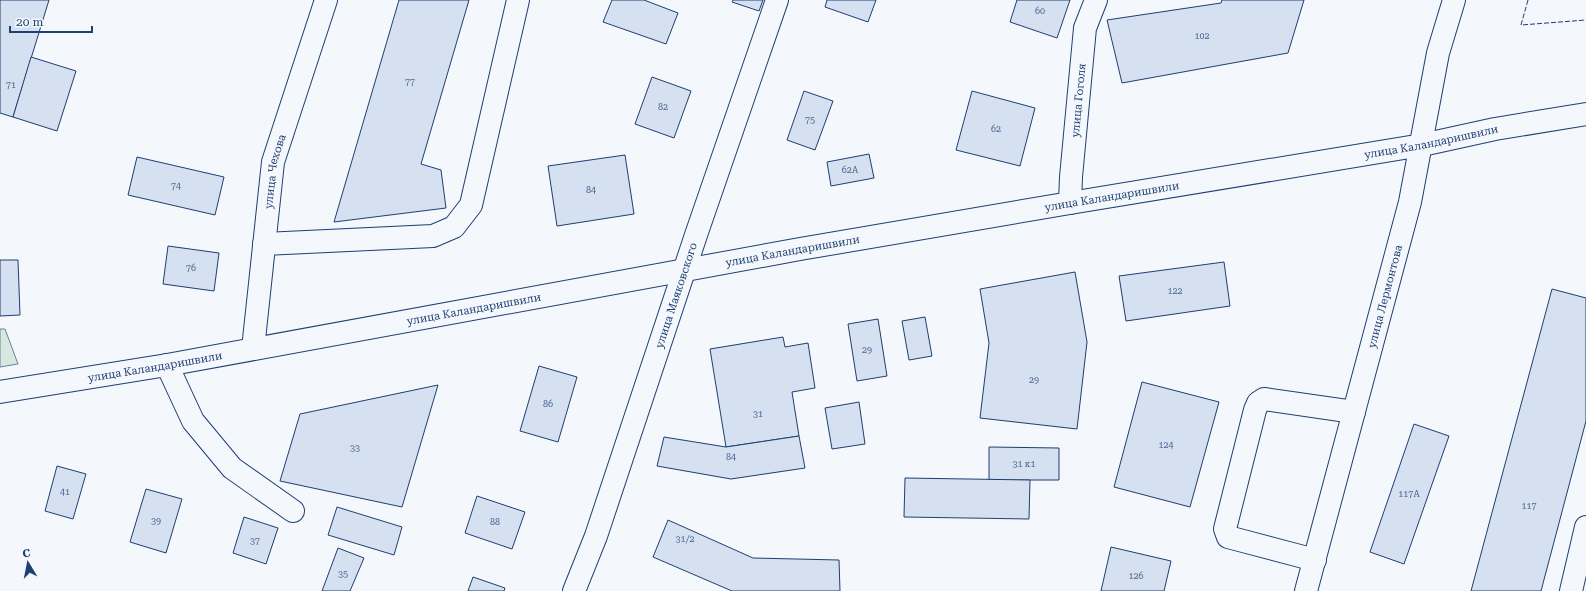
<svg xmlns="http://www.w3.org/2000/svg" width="1586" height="591" font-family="'Roboto Serif',serif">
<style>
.green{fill:#d7e8df;stroke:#687fa3}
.building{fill:#d5e0f0;stroke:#1d3f73}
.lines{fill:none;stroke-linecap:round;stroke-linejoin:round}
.minor-casing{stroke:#1d3f73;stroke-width:24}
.major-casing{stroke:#1d3f73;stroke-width:24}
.minor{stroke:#f4f7fb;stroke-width:22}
.major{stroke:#f4f7fb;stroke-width:22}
.fence{stroke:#1d3f73;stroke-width:1;stroke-dasharray:5 2;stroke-linecap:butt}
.labels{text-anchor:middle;stroke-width:3;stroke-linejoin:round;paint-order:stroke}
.number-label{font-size:9px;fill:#4b6792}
.street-label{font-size:11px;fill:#1d3f73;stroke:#f4f7fb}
</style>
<rect width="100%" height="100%" fill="#f4f7fb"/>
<path class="green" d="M0,329h5l13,35 -18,3z"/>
<g class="building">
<path d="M0,0h49l-36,117 -13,-4z"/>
<path d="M399,0h70l-48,164 20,6 5,38 -112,14z"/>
<path d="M612,0h32l34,13 -12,31 -63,-22z"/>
<path d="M733,0h30l-4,11 -27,-9z"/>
<path d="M827,0h49l-8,22 -43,-15z"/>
<path d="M1017,0h53l-13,38 -47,-16z"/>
<path d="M1222,0h82l-16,53 -166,30 -15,-63 114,-17z"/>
<path d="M31,57l45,14 -19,60 -44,-14z"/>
<path d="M652,77l39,14 -17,47 -39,-14z"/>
<path d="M804,91l29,10 -18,49 -28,-10z"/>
<path d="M972,91l63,17 -15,58 -64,-16z"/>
<path d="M869,154l5,24 -43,8 -4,-24z"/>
<path d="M625,155l9,59 -77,12 -9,-60z"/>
<path d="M137,157l87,20 -9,38 -87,-20z"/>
<path d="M168,246l51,7 -5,38 -51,-7z"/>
<path d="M0,260h18l2,55 -20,1z"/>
<path d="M1224,262l6,44 -104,15 -7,-45z"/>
<path d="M1075,272l12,70 -10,87 -97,-11 9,-75 -9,-54z"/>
<path d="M1552,289l34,9v123l-45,170h-70z"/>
<path d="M925,317l7,39 -23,4 -7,-39z"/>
<path d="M878,319l9,57 -30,5 -9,-57z"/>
<path d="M783,337l2,10 23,-4 7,45 -23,4 7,44 -73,11 -16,-98z"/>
<path d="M539,366l38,11 -19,65 -38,-11z"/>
<path d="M1142,382l77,20 -29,105 -76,-20z"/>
<path d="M438,385l-36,122 -122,-26 20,-67z"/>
<path d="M859,402l6,42 -33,5 -7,-41z"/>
<path d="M1414,424l35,12 -45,128 -34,-12z"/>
<path d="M799,436l6,32 -74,11 -74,-13 7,-29 62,10z"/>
<path d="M989,447l70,1v32h-70z"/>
<path d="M57,466l29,8 -13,45 -28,-8z"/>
<path d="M905,478l125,2 -1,39 -125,-2z"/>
<path d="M146,489l36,10 -16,54 -36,-11z"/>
<path d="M477,496l48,16 -13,37 -47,-16z"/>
<path d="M337,507l65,20 -8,28 -66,-20z"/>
<path d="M244,517l34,11 -12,36 -33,-11z"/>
<path d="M668,520l85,38 86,2 1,31h-108l-79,-34z"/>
<path d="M1111,547l60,14 -7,30h-63z"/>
<path d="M338,548l26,10 -14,33h-28z"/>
<path d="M473,577l32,11 -1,3h-36z"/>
</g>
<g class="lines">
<defs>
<g id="minor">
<path id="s1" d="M1070,203l1,-26 14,-149 11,-28"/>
<path d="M264,244l169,-8 21,-9 17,-22 47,-205"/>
<path id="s2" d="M253,349l20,-187 53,-162"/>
<path d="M167,365l26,56 39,47 61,43"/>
<path id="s3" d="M0,392l167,-27 633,-116 270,-46 352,-58 73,-16 91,-15"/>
<path d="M1315,560l-87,-23 -3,-8 30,-119 3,-7 6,-4 90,13"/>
<path id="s4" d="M574,591l22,-55 100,-301 81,-235"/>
<path d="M1571,591l15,-64"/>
</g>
<g id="major">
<path id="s5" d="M1306,591l104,-389 28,-149 16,-53"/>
</g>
</defs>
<use href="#minor" class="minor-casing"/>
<use href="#major" class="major-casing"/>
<use href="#minor" class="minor"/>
<use href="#major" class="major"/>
<path class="fence" d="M1528,0l-7,25 65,-5"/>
</g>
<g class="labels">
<g class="number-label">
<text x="1040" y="14">60</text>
<text x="1202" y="39">102</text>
<text x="410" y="85">77</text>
<text x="11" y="88">71</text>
<text x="663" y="110">82</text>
<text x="810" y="123">75</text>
<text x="996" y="132">62</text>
<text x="850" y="173">62А</text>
<text x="176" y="189">74</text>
<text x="591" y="193">84</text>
<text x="191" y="271">76</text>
<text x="1175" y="294">122</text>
<text x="867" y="353">29</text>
<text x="1034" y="383">29</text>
<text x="548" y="407">86</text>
<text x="758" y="417">31</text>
<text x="1166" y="448">124</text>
<text x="355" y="451">33</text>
<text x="731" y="460">84</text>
<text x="1024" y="467">31 к1</text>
<text x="65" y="495">41</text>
<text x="1409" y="497">117А</text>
<text x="1529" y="509">117</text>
<text x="156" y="524">39</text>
<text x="495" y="525">88</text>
<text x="685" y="542">31/2</text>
<text x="255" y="544">37</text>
<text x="343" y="577">35</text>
<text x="1136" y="579">126</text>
</g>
<g class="street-label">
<text dy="4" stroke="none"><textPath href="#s1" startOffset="103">улица Гоголя</textPath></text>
<text dy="4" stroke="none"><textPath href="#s3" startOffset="1453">улица Каландаришвили</textPath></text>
<text dy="4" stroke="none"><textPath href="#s2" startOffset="179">улица Чехова</textPath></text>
<text dy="4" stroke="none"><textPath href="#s3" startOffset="1129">улица Каландаришвили</textPath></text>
<text dy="4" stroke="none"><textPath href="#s3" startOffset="805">улица Каландаришвили</textPath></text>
<text dy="4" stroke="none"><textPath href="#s4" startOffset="313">улица Маяковского</textPath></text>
<text dy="4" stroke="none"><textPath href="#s5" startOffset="305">улица Лермонтова</textPath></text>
<text dy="4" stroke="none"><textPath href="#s3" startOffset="481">улица Каландаришвили</textPath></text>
<text dy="4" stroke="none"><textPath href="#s3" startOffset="157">улица Каландаришвили</textPath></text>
</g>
</g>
<g transform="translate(28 563) rotate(350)" stroke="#f4f7fb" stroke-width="3" paint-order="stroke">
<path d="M0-3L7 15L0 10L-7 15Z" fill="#1d3f73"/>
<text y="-6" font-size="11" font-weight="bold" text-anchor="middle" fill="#1d3f73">С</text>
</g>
<path d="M10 26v6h82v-6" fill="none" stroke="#1d3f73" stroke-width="2"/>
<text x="16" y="26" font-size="12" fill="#1d3f73" stroke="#f4f7fb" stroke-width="3" paint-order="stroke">20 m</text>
</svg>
